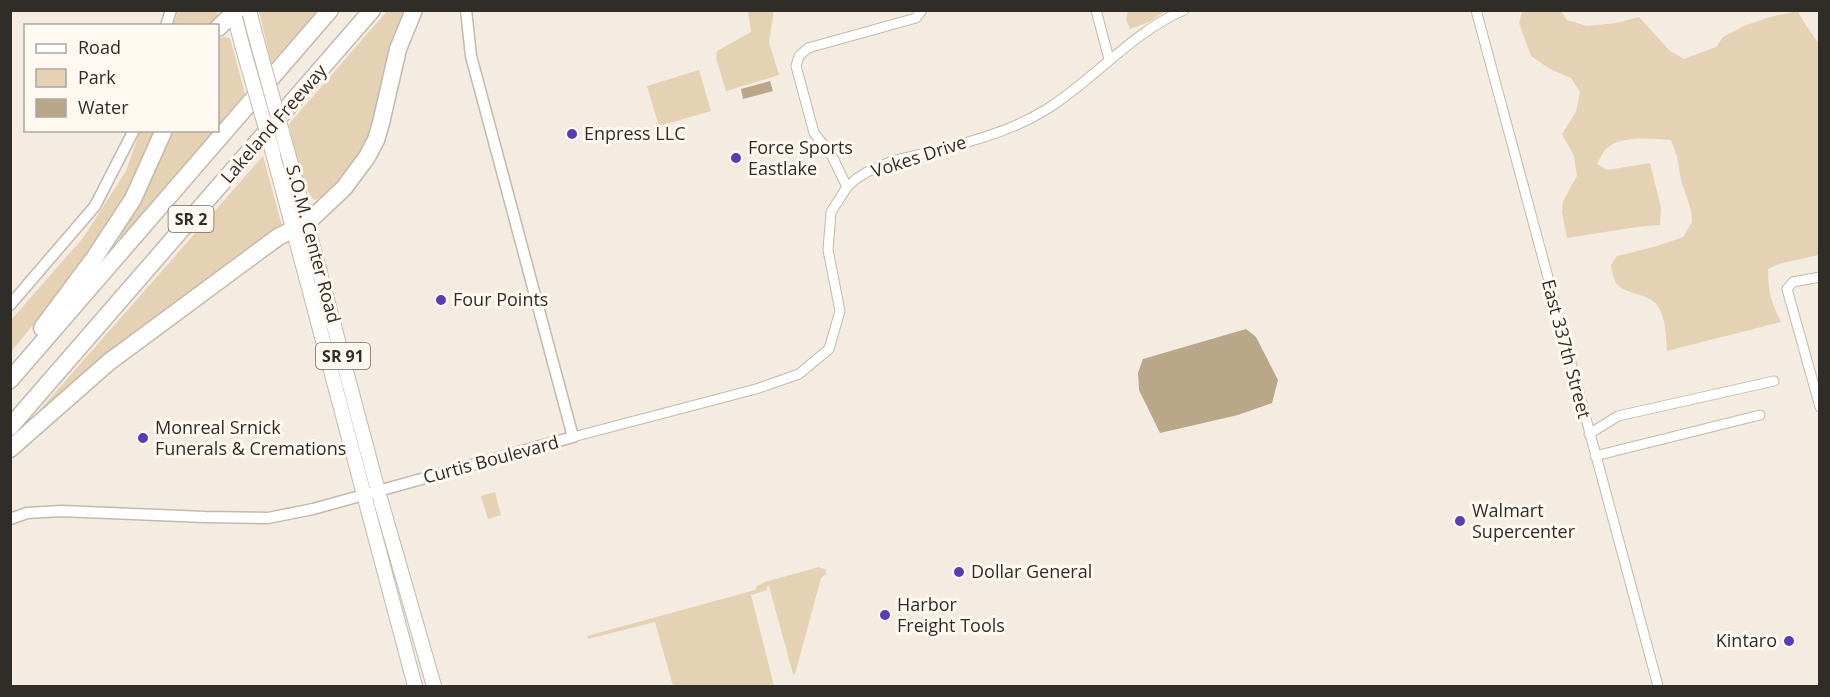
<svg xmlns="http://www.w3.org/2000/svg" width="1830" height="697" font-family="'Open Sans',sans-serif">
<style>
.green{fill:#e5d1b4}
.water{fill:#baa689}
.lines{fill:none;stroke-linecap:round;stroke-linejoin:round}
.minor-casing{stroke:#c2baae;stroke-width:11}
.tertiary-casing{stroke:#c2baae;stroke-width:13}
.primary-casing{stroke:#c2baae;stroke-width:16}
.motorway-casing{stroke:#c2baae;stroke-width:19}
.minor{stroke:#fff;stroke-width:9}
.tertiary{stroke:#fff;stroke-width:10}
.primary{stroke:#fff;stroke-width:14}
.motorway{stroke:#fff;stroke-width:16}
.primary-bridge-casing{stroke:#c2baae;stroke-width:16;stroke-linecap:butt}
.primary-bridge{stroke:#fff;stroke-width:14}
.poi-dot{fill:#573eb6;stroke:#fff9f2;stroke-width:2}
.labels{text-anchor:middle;stroke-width:6;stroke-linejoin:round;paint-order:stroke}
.shield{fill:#fff9f2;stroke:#6e6a65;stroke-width:1.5}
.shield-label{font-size:16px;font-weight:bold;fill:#302d29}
.street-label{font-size:18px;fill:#302d29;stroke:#fff9f2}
.poi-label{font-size:18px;fill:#302d29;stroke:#fff9f2;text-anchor:start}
</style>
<rect width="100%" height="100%" fill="#f4ece0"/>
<g class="green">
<path d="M178,11h39l1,3 -6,11 -39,1z"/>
<path d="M259,11v-1l58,1 -46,52z"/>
<path d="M387,11h22l-47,148 -35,35 -12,6c-14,-10 -22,-58 -26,-76z"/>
<path d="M748,11h26l-5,31 10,33 -53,16 -10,-33 1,-7 34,-19z"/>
<path d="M1128,11v-1l38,1 -17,11 -19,7 -4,-10z"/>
<path d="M1522,11h39l6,9 20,6 29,-3 23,-6 31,34 14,8 32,-12 7,-10 21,-11 26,-9 28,-6c5,13 15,22 21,34v210l-37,8 -14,6c0,24 3,32 13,53l-114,29c-1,-14 -1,-34 -10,-46 -10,-13 -31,-9 -41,-22 -3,-5 -4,-13 -5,-18l6,-9 40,-10 26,-9 9,-15 -1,-12 -10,-30 -4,-24 -6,-16c-19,-1 -47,-5 -63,7 -5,4 -8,12 -11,17l10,6 43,-7 11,45 -1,17 -23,2 -70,11 -5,-26 1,-11 14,-25 -3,-20 -12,-22 14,-22 4,-20 -9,-14 -21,-9 -19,-13 -12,-33z"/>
<path d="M224,37l6,1 15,56 -27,33v-88z"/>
<path d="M699,70l12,41 -52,15 -12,-40z"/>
<path d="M140,131h17l-27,64 -59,83 -60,74v-32l72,-82 43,-67z"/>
<path d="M170,131h44l-93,109 -4,-4z"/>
<path d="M263,156l19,70 -96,68 -145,121 -3,-3z"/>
<path d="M495,492l6,23 -13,4 -7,-23z"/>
<path d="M819,567l7,3v4l-5,4 -26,96h-2l-24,-88 -3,1 1,3 -16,5 23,91h-101l-18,-64 -67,17 -1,-3 168,-46 2,-4 8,-4z"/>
</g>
<g class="water">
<path d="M770,81l3,10 -30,8 -2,-10z"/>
<path d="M1246,329l10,8 22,43 -6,23 -34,12 -78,18 -21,-43 -1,-17 5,-14z"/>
</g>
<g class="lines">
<defs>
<g id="minor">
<path d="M1096,10l13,49"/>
<path d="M1476,10l182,676"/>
<path d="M847,187l-16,-33 -17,-21 -18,-67 3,-10 9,-8 108,-30 6,-8"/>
<path d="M1820,277l-27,5 -6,7 33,118"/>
<path d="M1589,434l29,-18 156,-35"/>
<path d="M573,437l183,-48 43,-15 30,-25 11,-38 -12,-61 3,-38 16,-25 9,-8 11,-7 25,-11c52,-13 109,-23 155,-52 48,-30 84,-76 137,-99"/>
<path d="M1595,456l165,-41"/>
</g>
<g id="tertiary">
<path d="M166,26l5,-16"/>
<path d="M10,305l85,-99 39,-76"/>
<path d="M10,519l17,-6 34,-2 144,6 63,1 45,-9 260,-72 -102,-381 -5,-46"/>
</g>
<g id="primary">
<path d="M233,10l9,35"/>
<path d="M249,10l5,20"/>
<path d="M273,153l142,533"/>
<path d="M292,168l86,323 56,195"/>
</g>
<g id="motorway">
<path d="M218,28l19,-18"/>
<path d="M42,328l53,-71 38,-58 31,-69"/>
<path d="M10,380l320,-370"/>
<path d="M10,427l362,-417"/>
<path d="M10,449l99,-87 169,-125 30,-15 36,-34 23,-31 9,-17 5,-17 17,-74 16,-39"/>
</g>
</defs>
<use href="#minor" class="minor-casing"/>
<use href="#tertiary" class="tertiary-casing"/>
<use href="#primary" class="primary-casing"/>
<use href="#motorway" class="motorway-casing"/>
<use href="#minor" class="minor"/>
<use href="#tertiary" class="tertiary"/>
<use href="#primary" class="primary"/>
<use href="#motorway" class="motorway"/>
<defs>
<g id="primary-bridge">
<path d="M254,30l38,138"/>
<path d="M242,45l31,108"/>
</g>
</defs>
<use href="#primary-bridge" class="primary-bridge-casing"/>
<use href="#primary-bridge" class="primary-bridge"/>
</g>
<g class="poi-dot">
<circle cx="572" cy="134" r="6"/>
<circle cx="736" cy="158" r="6"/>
<circle cx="441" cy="300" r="6"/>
<circle cx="143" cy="438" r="6"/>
<circle cx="1460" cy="521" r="6"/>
<circle cx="959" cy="572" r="6"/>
<circle cx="885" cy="615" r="6"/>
<circle cx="1789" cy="641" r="6"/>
</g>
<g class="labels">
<g class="shield">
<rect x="168.5" y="206" width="45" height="26" rx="4.5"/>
<rect x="316" y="343" width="54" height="26" rx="4.5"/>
</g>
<g class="shield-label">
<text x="191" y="225">SR 2</text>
<text x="343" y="362">SR 91</text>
</g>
<g class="street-label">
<text transform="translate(274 124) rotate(-49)" y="6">Lakeland Freeway</text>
<text transform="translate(919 157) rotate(-18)" y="6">Vokes Drive</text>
<text transform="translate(313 244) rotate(75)" y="6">S.O.M. Center Road</text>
<text transform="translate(1566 349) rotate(75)" y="6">East 337th Street</text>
<text transform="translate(491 460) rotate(-15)" y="6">Curtis Boulevard</text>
</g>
<g class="poi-label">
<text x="584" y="140">Enpress LLC</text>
<text x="748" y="154">Force Sports<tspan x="748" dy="21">Eastlake</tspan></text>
<text x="453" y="306">Four Points</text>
<text x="155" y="434">Monreal Srnick<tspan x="155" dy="21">Funerals &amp; Cremations</tspan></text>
<text x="1472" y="517">Walmart<tspan x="1472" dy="21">Supercenter</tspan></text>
<text x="971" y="578">Dollar General</text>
<text x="897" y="611">Harbor<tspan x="897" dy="21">Freight Tools</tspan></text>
<text x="1777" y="647" text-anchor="end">Kintaro</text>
</g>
</g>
<rect width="1830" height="697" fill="none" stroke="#302d29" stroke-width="24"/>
<rect x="24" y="24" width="195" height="108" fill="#fff9f2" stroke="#aca7a2" stroke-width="1.5"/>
<rect x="36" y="44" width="30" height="9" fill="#ffffff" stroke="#aca7a2" stroke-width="1.5"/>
<text x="78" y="54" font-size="18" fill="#302d29">Road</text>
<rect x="36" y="69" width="30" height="18" fill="#e5d1b4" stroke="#aca7a2" stroke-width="1.5"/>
<text x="78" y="84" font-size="18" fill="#302d29">Park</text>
<rect x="36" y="99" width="30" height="18" fill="#baa689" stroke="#aca7a2" stroke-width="1.5"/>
<text x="78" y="114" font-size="18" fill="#302d29">Water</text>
</svg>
